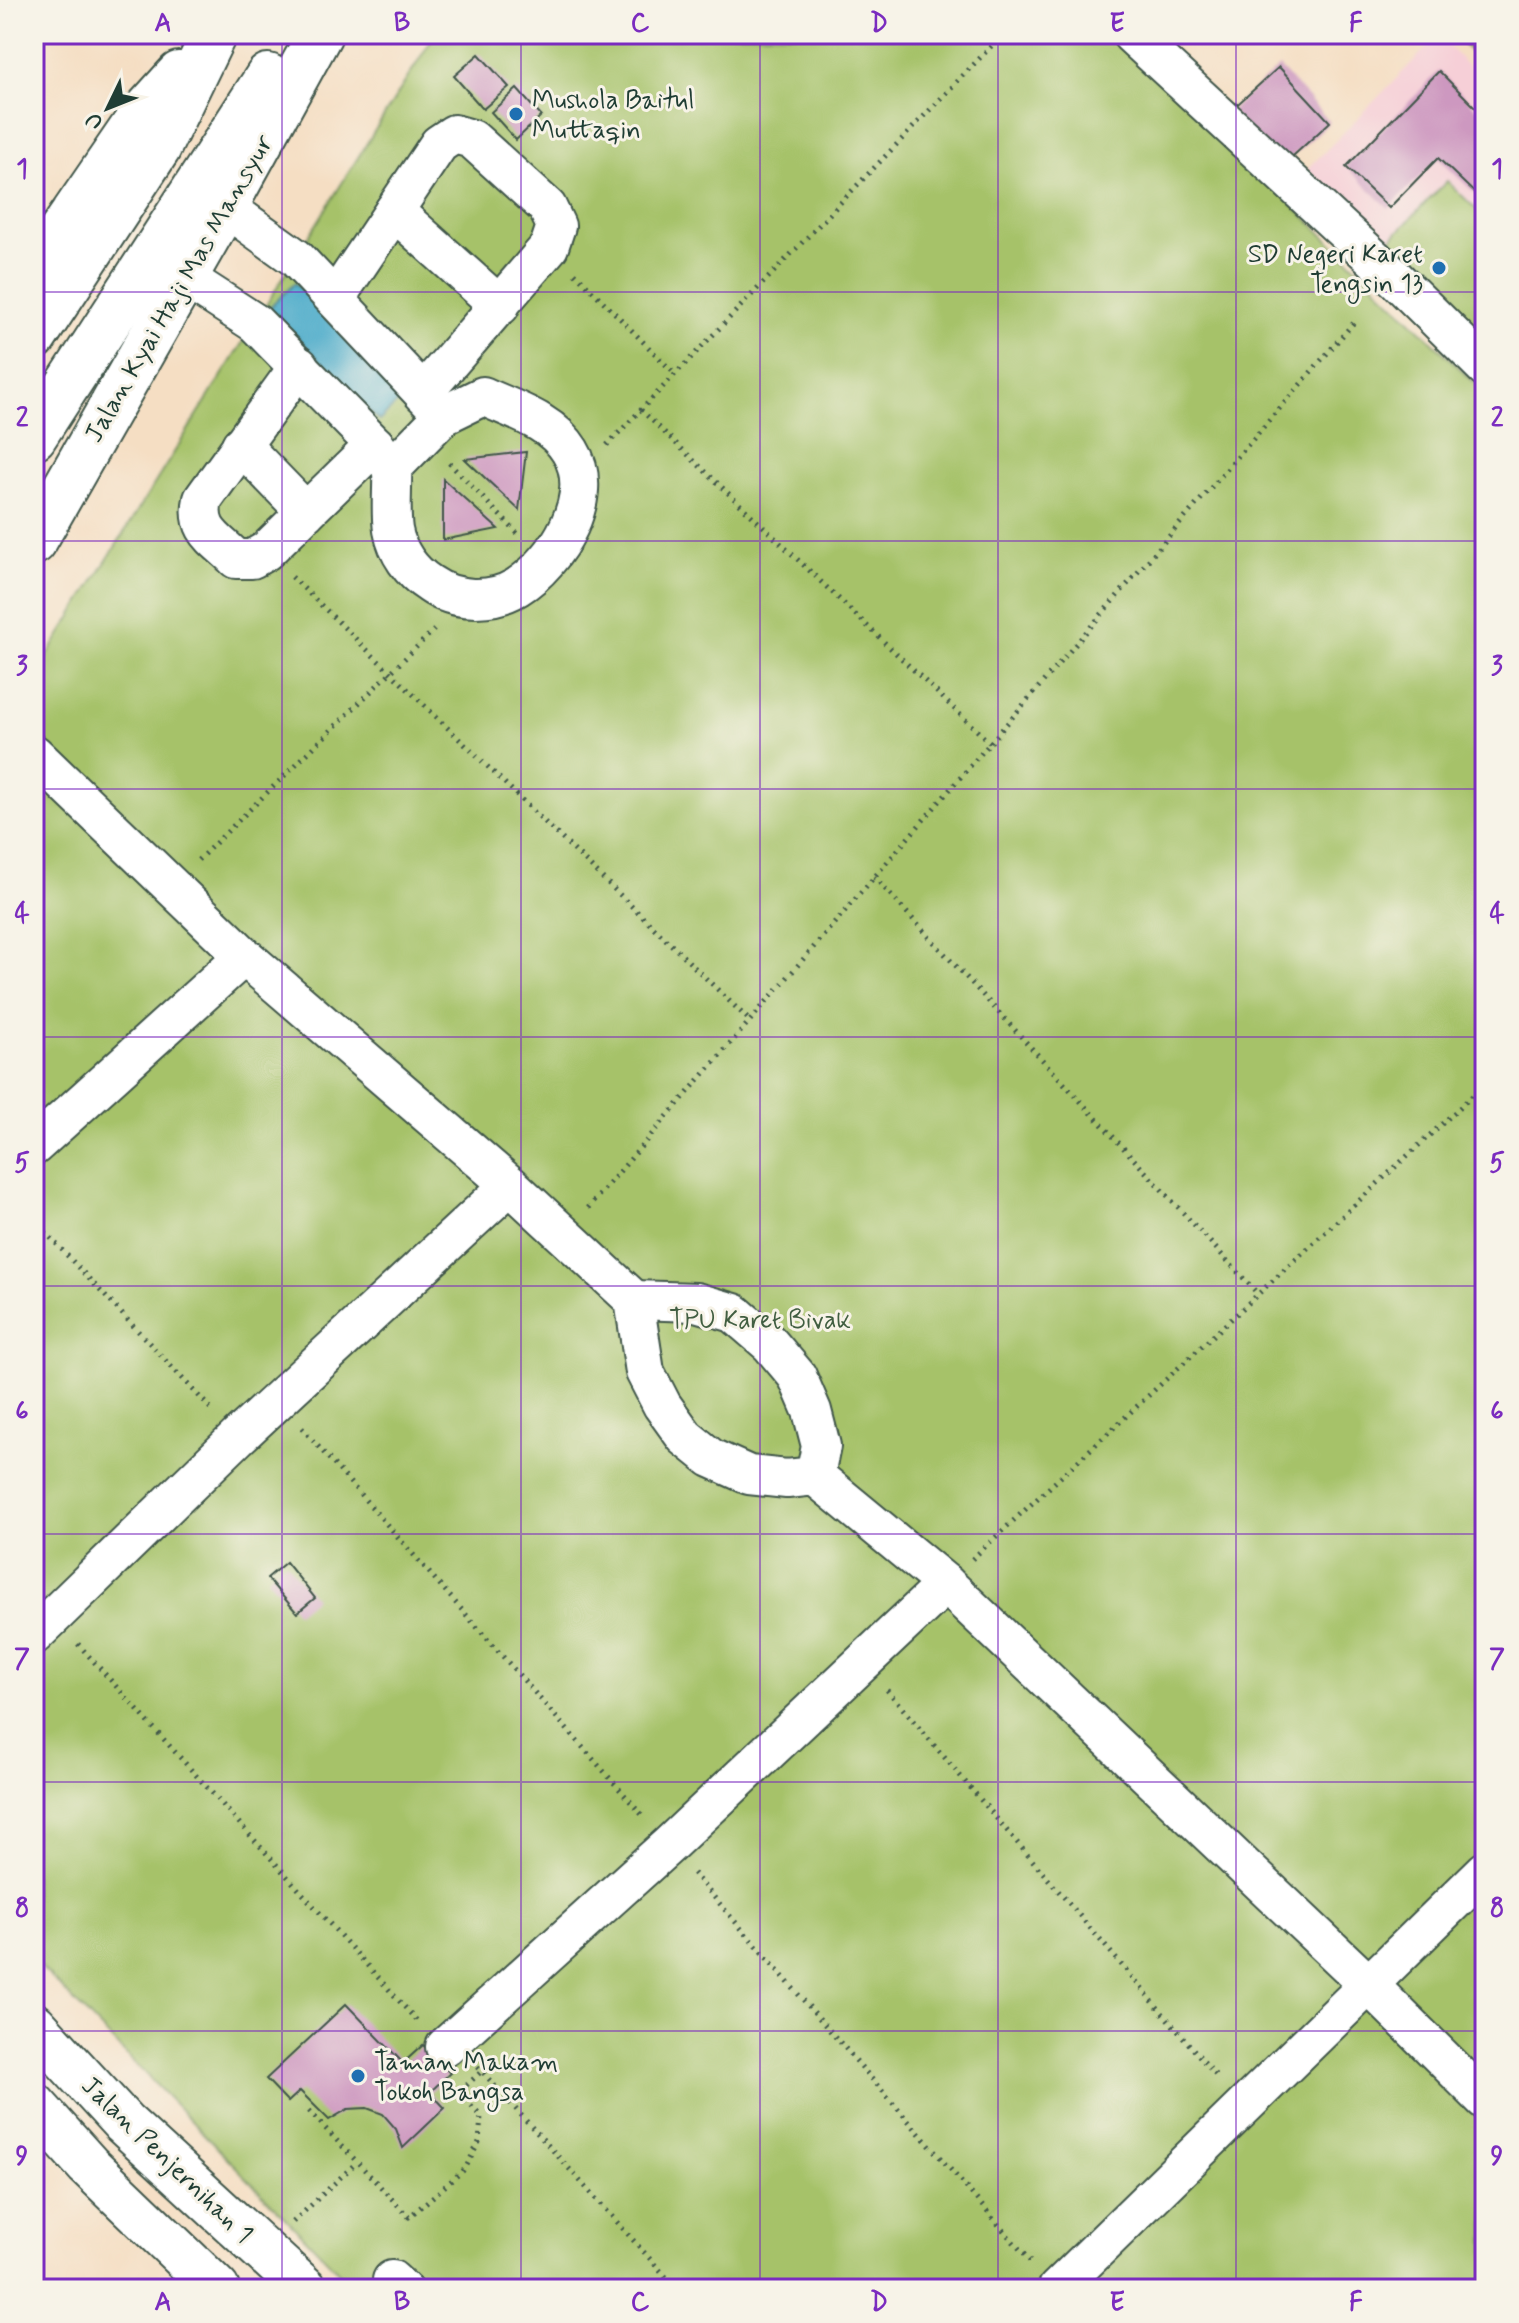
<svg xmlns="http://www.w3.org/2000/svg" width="1519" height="2323" font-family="Mynerve,sans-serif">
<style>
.built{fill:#f6cfd7}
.green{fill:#a6c269;stroke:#62804e;stroke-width:2}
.water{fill:#4babca;stroke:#35747f;stroke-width:2}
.building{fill:#cd98c0}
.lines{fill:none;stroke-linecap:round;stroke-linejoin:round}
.minor-casing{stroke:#3f5549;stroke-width:42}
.major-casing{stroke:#3f5549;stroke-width:48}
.path{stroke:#3f5549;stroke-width:5;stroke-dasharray:2 6;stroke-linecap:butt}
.minor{stroke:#fff;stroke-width:38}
.major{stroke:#fff;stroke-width:44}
.grid{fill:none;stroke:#7b2cbf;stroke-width:2;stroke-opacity:0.55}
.poi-dot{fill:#1f6fb2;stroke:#f7f3e8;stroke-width:3}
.labels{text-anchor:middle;stroke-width:6;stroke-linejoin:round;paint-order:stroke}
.poi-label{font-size:26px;fill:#1f3d34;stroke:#f7f3e8;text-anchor:start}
.street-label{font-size:26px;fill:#1f3d34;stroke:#f7f3e8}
.park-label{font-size:26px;fill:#415e41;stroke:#f7f3e8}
.neatline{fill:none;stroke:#7b2cbf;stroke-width:3}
.grid-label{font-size:26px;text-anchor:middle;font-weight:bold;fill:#7b2cbf}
</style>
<rect width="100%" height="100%" fill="#f7f3e8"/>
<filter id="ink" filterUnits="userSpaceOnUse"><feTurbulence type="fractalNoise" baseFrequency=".0125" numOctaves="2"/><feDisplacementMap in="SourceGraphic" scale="16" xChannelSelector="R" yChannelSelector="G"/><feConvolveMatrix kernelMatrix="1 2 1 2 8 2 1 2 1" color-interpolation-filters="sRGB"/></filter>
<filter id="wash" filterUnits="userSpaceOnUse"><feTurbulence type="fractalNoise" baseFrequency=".006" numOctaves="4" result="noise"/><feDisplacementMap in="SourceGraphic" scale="32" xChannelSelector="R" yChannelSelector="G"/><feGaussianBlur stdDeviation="1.8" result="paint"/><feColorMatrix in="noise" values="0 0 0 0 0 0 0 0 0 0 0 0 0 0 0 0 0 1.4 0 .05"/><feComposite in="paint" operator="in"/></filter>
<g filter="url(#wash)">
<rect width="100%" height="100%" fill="#f5dec3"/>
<path class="built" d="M1438,36l47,47v276l-185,-182z"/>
<g class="green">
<path d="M435,34h683l367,359v1896h-1130l-321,-329v-1283z"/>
<path d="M1473,34h12v33l-22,-23z"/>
<path d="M1447,181l38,37v102l-11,12 -89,-87z"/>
</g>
<path class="water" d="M295,283l110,113 -26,25 -110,-113z"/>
<g id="blocks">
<g class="building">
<path d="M479,54l30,33 -26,22 -29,-33z"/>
<path d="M1279,67l51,55 -49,45 -51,-56z"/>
<path d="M1439,71l46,46v86l-47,-45 -49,50 -43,-41z"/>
<path d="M517,89l24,27 -25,24 -25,-28z"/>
<path d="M526,452l-7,58 -54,-51z"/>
<path d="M443,479l55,50 -55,11z"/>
<path d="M286,1562l29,36 -18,15 -30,-35z"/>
<path d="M346,2004l57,59 20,-18 27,28 -20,19 15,16 -42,40 -7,-19 -13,-15 -16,-6 -19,1 -19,11 -29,-29 -12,11 -22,-23z"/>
</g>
</g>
</g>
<g filter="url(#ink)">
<use href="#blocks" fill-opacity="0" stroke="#3f5549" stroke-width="2"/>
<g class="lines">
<defs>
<g id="minor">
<path d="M1131,34l265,245 89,88"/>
<path d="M225,207l71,51 143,152"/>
<path d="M394,211l106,95"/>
<path d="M184,277l71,46 120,122 15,21"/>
<path d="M335,299l104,-155 15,-10 18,5 75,68 9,19 -7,21 -126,146"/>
<path d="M299,366l-96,133c-7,32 12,39 33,60h16l14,-8 109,-106"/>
<path d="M483,396c30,14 69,25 87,55 28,45 -13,111 -53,136 -26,16 -63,14 -87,-3 -19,-12 -33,-32 -37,-54 -3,-20 0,-42 -1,-62l52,-53z"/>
<path d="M241,445l65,67"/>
<path d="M34,754l210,202 266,229 124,115 11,72 17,33 23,32 26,21 38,17 38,4 28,-3 131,108 423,401 116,115"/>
<path d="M34,1146l210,-190"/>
<path d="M634,1300l62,2 38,11 36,31 27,32 15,35 9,35 -6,30"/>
<path d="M34,1635l204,-198 272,-252"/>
<path d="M445,2047l224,-202 277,-261"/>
<path d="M392,2280l10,9"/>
<path d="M1057,2289l428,-418"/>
</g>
<g id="major">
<path d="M34,271l105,-153 40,-44"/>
<path d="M34,338l124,-189 56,-115"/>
<path d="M34,437l234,-361"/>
<path d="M34,542l191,-335 95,-173"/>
<path d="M34,2025l90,98 181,166"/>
<path d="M34,2105l54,60 129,124"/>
</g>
</defs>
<use href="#minor" class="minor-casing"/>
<use href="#major" class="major-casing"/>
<g class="path">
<path d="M575,273l100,101"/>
<path d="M641,410l349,333"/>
<path d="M607,445l396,-411"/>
<path d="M449,463l71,73"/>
<path d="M292,577l458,444"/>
<path d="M198,860l236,-230"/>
<path d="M874,877l384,417"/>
<path d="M588,1208l768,-888"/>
<path d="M34,1220l178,190"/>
<path d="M302,1428l342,389"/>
<path d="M972,1559l513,-475"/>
<path d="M78,1644l341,379"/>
<path d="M887,1690l331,388"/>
<path d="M693,1873l337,388"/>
<path d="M478,2067l199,222"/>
<path d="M309,2111l100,106 56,-48 14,-27 2,-26 -23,-23 25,-23"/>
<path d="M293,2222l64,-60"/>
</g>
<use href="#minor" class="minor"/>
<use href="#major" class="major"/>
</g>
</g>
<path class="grid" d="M282,34v2255M521,34v2255M760,34v2255M998,34v2255M1236,34v2255M34,292h1451M34,541h1451M34,789h1451M34,1037h1451M34,1286h1451M34,1534h1451M34,1782h1451M34,2031h1451"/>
<g class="poi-dot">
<circle cx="516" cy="114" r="8"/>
<circle cx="1439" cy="268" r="8"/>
<circle cx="358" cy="2076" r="8"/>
</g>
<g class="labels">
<g class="poi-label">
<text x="532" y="108">Mushola Baitul<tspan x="532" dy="30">Muttaqin</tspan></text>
<text x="1423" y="262" text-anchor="end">SD Negeri Karet<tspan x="1423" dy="30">Tengsin 13</tspan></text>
<text x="374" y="2070">Taman Makam<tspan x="374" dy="30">Tokoh Bangsa</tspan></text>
</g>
<g class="street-label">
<text transform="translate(178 288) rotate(-60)" y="9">Jalan Kyai Haji Mas Mansyur</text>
<text transform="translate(168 2159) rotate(44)" y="9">Jalan Penjernihan 1</text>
</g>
<g class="park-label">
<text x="760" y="1328">TPU Karet Bivak</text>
</g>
</g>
<rect width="1519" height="2323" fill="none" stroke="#f7f3e8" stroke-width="88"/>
<g transform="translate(108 108) rotate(227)" stroke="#f7f3e8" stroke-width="6" paint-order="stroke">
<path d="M0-6L14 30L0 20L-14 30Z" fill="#1f3d34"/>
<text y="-12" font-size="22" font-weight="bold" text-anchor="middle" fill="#1f3d34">U</text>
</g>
<rect x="44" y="44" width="1431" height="2235" class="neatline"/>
<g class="grid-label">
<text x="163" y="31">A</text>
<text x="402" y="31">B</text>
<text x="640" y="31">C</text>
<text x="879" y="31">D</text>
<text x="1117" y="31">E</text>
<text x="1356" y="31">F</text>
<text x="22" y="177">1</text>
<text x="1497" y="177">1</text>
<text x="22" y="426">2</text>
<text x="1497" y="426">2</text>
<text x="22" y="674">3</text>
<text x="1497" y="674">3</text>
<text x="22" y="922">4</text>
<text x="1497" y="922">4</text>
<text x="22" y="1171">5</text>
<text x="1497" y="1171">5</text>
<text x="22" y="1419">6</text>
<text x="1497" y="1419">6</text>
<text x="22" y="1667">7</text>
<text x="1497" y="1667">7</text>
<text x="22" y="1916">8</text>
<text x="1497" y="1916">8</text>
<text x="22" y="2164">9</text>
<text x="1497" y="2164">9</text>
<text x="163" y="2310">A</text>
<text x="402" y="2310">B</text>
<text x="640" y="2310">C</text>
<text x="879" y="2310">D</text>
<text x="1117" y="2310">E</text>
<text x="1356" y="2310">F</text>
</g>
</svg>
